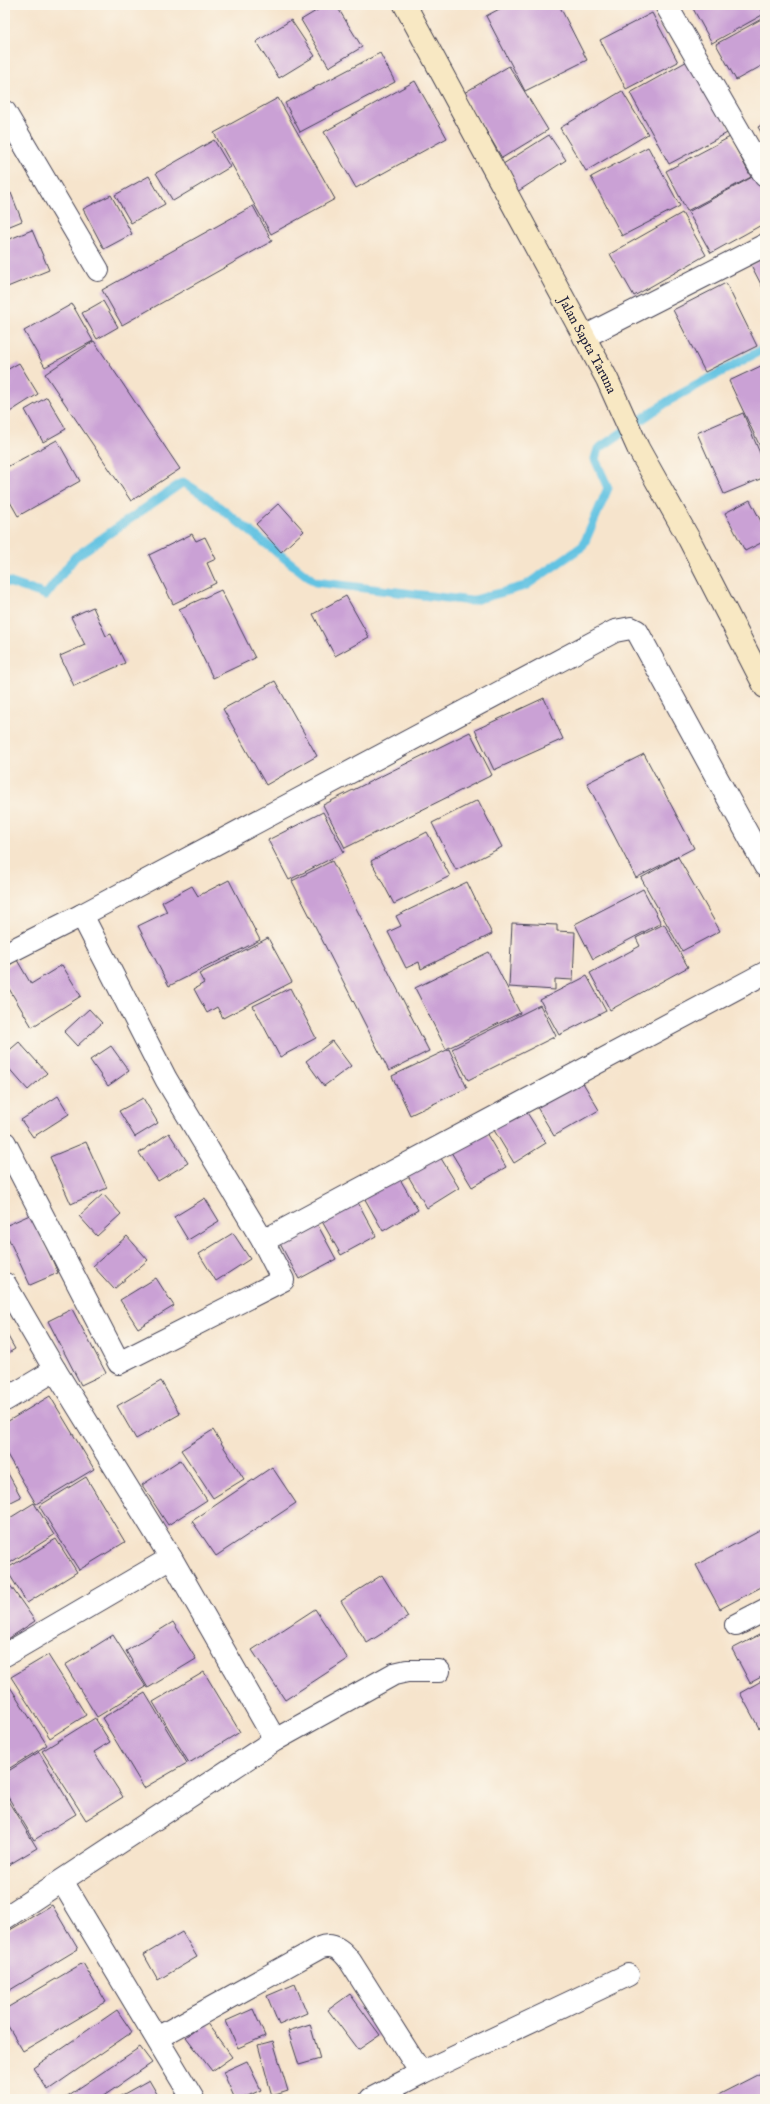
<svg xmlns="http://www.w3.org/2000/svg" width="770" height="2104" font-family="'IM FELL English',serif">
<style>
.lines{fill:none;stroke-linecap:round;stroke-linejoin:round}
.stream{stroke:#63c3e2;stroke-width:9}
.building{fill:#caa1d5}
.street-casing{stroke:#423f51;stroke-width:24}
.secondary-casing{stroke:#423f51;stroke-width:24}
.street{stroke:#fff;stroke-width:22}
.secondary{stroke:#f8e8c3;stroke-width:22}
.labels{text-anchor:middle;stroke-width:3;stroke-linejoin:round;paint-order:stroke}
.street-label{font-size:14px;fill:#22223b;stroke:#fbf7ec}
</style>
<rect width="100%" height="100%" fill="#fbf7ec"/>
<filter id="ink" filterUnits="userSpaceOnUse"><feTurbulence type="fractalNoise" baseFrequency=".025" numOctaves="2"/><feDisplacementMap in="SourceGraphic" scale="8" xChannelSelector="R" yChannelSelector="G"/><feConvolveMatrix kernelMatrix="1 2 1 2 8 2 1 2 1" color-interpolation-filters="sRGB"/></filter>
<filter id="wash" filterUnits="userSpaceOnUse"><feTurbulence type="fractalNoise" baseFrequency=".012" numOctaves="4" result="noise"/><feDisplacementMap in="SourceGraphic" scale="16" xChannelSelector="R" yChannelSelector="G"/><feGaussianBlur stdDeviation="0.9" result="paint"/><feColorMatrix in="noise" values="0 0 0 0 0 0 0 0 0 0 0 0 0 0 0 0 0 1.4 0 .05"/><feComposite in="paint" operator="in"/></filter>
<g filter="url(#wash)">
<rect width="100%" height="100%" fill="#f6e4cc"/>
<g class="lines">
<path class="stream" d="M5,581l41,14 29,-38 108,-75 22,14 110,86 156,19 54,-15 58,-40 25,-58 -13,-29 3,-10 72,-49 95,-52"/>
</g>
<g id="blocks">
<g class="building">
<path d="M326,5h10l26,42 -33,20 -28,-47z"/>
<path d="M507,5h52l28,55 -62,31 -39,-75z"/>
<path d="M691,5h68l5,9 -52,29z"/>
<path d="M652,13l26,49 -52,27 -26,-49z"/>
<path d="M765,17v47l-29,16 -20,-36z"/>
<path d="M291,20l24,36 -36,22 -23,-36z"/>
<path d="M380,53l15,29 -95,50 -15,-29z"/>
<path d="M691,59l40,72 -62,33 -39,-71z"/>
<path d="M509,66l39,64 -46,28 -38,-65z"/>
<path d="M415,81l32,57 -91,50 -32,-56z"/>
<path d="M622,91l26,43 -62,37 -26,-43z"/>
<path d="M278,98l57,101 -64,35 -57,-101z"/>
<path d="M765,123v16l-7,-12z"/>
<path d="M549,135l17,25 -49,32 -17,-26z"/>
<path d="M730,137l21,40 -64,34 -21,-40z"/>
<path d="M214,140l16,27 -57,34 -17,-28z"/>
<path d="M648,147l32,59 -58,30 -31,-59z"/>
<path d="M756,175l9,17v31l-54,30 -23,-41z"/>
<path d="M149,176l16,28 -34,19 -16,-28z"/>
<path d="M11,193l11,28 -17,7v-33z"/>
<path d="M111,195l21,39 -28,15 -21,-40z"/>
<path d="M253,206l19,35 -150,84 -20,-35z"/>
<path d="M682,213l24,42 -72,41 -24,-42z"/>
<path d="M32,230l17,40 -44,18v-47z"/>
<path d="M765,258v34l-14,-27z"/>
<path d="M726,283l31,63 -52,26 -32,-62z"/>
<path d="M103,301l15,26 -21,12 -15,-26z"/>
<path d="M72,304l21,37 -48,26 -21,-36z"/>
<path d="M94,341l86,128 -49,32 -86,-127z"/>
<path d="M19,363l19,31 -33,21v-44z"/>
<path d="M765,364v93l-36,-76z"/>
<path d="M47,397l19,32 -23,13 -18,-32z"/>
<path d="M743,413l22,52v12l-41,17 -27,-61z"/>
<path d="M57,440l23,41 -62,35 -13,-23v-25z"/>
<path d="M750,500l15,29v12l-20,10 -20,-38z"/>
<path d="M279,503l25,28 -23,21 -25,-28z"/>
<path d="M192,534l4,7 9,-4 11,22 -9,4 9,20 -43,21 -24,-49z"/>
<path d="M221,590l34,68 -42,20 -34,-69z"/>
<path d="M346,596l23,41 -34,19 -22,-42z"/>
<path d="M93,607l13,29 5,-2 14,29 -51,23 -14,-30 25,-11 -14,-28z"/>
<path d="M275,681l42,75 -51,29 -43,-76z"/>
<path d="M544,698l19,41 -69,31 -19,-40z"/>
<path d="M470,732l22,43 -147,73 -22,-43z"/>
<path d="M644,754l50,94 -58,30 -49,-95z"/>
<path d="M478,800l24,47 -46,23 -24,-47z"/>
<path d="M323,812l21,40 -55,28 -21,-40z"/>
<path d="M427,832l23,44 -56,28 -23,-43z"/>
<path d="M678,857l42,74 -38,20 -41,-73z"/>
<path d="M332,861l97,190 -40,20 -97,-190z"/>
<path d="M229,880l31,60 -91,46 -31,-60 29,-14 -5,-10 30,-16 6,10z"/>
<path d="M467,882l25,52 -71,35 -2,-7 -13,6 -18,-36 13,-6 -5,-10z"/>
<path d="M643,889l18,34 -68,36 -18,-35z"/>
<path d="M512,923l45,2v6l18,1 -2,48 -18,-1v11l-46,-3z"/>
<path d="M664,924l24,43 -78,43 -20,-37 50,-27 -4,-8z"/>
<path d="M268,938l24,44 -69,36 -6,-11 -10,6 -13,-24 10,-6 -5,-9z"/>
<path d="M489,952l31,61 -74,36 -31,-61z"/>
<path d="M17,960l14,24 31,-19 19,31 -49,31 -27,-45v-14z"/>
<path d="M587,976l19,35 -47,24 -19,-35z"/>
<path d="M290,988l26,50 -36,19 -27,-51z"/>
<path d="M540,1005l16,31 -88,44 -16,-31z"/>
<path d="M89,1009l13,14 -25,23 -13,-14z"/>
<path d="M332,1041l19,25 -27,20 -18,-25z"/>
<path d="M19,1042l28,31 -19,17 -23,-26v-10z"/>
<path d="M111,1046l18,25 -21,15 -18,-26z"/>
<path d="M449,1049l18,39 -57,27 -18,-39z"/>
<path d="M579,1076l20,34 -45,26 -20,-34z"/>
<path d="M58,1096l11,18 -36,23 -12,-17z"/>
<path d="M143,1098l15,25 -23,14 -16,-26z"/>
<path d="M521,1103l25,40 -32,20 -25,-41z"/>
<path d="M482,1126l24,41 -34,20 -24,-40z"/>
<path d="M169,1133l19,30 -30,18 -19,-28z"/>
<path d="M86,1142l21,46 -36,16 -21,-47z"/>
<path d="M439,1155l20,33 -32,20 -20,-34z"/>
<path d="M397,1174l21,36 -35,21 -21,-37z"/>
<path d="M103,1194l18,20 -24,22 -18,-20z"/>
<path d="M355,1197l21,39 -35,19 -22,-39z"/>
<path d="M205,1198l14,23 -31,19 -14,-23z"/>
<path d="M32,1214l26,59 -28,12 -25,-54v-5z"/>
<path d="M315,1220l21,39 -37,20 -21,-39z"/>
<path d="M233,1233l17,26 -34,22 -17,-27z"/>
<path d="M127,1236l21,24 -34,29 -21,-23z"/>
<path d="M156,1278l18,28 -36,22 -18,-28z"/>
<path d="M72,1309l34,64 -25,12 -33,-64z"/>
<path d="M5,1331l10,18 -10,6z"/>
<path d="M161,1381l19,33 -44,25 -19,-33z"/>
<path d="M50,1396l44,73 -58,35 -31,-53v-28z"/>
<path d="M213,1430l31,49 -31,19 -32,-48z"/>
<path d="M180,1460l27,40 -39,25 -26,-40z"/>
<path d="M272,1467l24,36 -80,53 -24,-35z"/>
<path d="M5,1468l16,29 -16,8z"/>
<path d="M86,1477l39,65 -46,28 -40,-64z"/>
<path d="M34,1503l20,32 -49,31v-45z"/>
<path d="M765,1528v57l-45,24 -24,-44z"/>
<path d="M56,1539l21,33 -50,31 -21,-34z"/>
<path d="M382,1575l26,42 -41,26 -26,-42z"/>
<path d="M5,1578l30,43 -30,20z"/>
<path d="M315,1609l33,50 -63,41 -33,-50z"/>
<path d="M173,1622l23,37 -48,29 -22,-37z"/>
<path d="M765,1632v43l-15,8 -18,-34z"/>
<path d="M113,1635l33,52 -49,30 -32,-52z"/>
<path d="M48,1655l38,60 -36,23 -39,-61z"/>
<path d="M204,1672l36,60 -51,31 -36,-61z"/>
<path d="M5,1679l42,66 -42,26z"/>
<path d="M765,1679v45l-6,4 -19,-35z"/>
<path d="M145,1693l42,70 -43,25 -42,-70z"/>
<path d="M95,1718l15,24 -16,10 29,45 -37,23 -44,-69z"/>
<path d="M39,1752l37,62 -42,26 -29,-48v-19z"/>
<path d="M5,1796l32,52 -32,19z"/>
<path d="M52,1905l26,44 -73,44v-60z"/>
<path d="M182,1932l15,25 -39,23 -14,-25z"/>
<path d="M83,1963l23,39 -83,49 -18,-30v-12z"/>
<path d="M295,1984l12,29 -28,12 -12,-29z"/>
<path d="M350,1994l30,41 -22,15 -30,-40z"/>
<path d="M253,2009l12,27 -27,12 -12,-27z"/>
<path d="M117,2010l15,22 -84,58 -15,-22z"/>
<path d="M206,2022l26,35 -20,14 -26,-34z"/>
<path d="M310,2024l10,35 -21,6 -11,-34z"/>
<path d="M273,2041l15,50 -16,5 -14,-51z"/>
<path d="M140,2047l12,16 -53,36h-36z"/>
<path d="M247,2061l14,29 -20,9h-6l-12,-27z"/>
<path d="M765,2071v28h-45l-2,-4z"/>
<path d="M149,2080l11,19h-45z"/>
</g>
</g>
</g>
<g filter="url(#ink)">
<use href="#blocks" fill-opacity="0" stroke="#423f51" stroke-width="1"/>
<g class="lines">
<defs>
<g id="street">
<path d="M666,5l99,171"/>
<path d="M5,112l93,158"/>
<path d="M584,337l181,-92"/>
<path d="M5,954l77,-39"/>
<path d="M5,1143l114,220 164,-83 -20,-39 -97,-162 -84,-164 533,-284 16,-3 6,3 128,235"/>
<path d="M263,1241l502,-268"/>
<path d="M5,1284l50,86 116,188 104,182"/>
<path d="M5,1400l50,-30"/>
<path d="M736,1625l29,-15"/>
<path d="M5,1655l166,-97"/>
<path d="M62,1881l131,218"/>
<path d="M5,1918l270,-178 119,-66 13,-3h32"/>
<path d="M157,2038l162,-90c14,-6 23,2 31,13l71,112"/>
<path d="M371,2099l50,-26 207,-98"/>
</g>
<g id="secondary">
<path id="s1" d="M405,5l202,374 31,69 51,91 76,148"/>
</g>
</defs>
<use href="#street" class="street-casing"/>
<use href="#secondary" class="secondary-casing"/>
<use href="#street" class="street"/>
<use href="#secondary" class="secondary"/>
</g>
</g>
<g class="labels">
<g class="street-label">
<text dy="5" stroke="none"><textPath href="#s1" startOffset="386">Jalan Sapta Taruna</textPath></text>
</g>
</g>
<rect width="770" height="2104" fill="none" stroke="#fbf7ec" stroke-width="20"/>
</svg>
